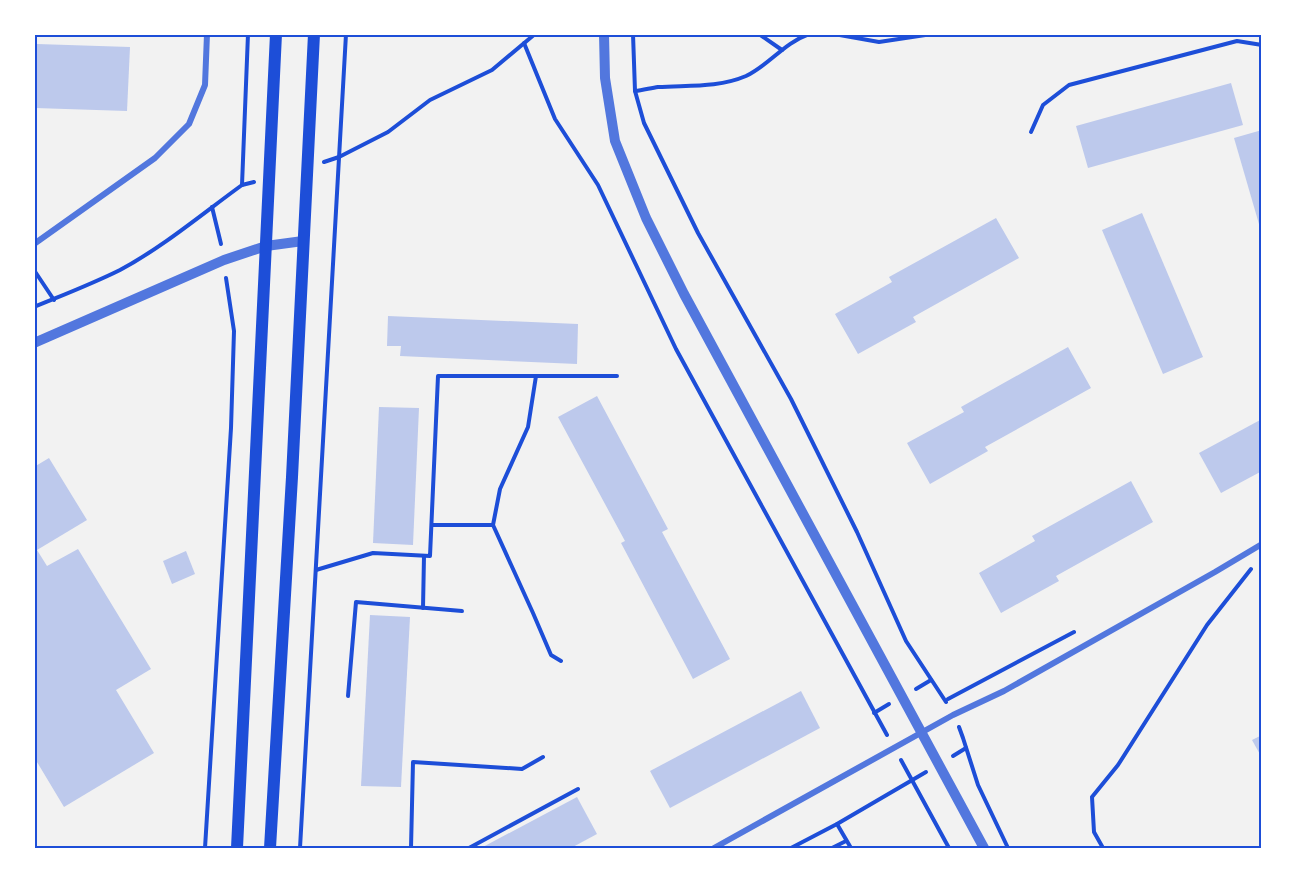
<svg xmlns="http://www.w3.org/2000/svg" width="1296" height="883" font-family="'Asap Condensed',sans-serif">
<style>
.building{fill:#bdc9ec}
.lines{fill:none;stroke-linecap:round;stroke-linejoin:round}
.path{stroke:#1d4ed8;stroke-width:4}
.minor{stroke:#5277de;stroke-width:6}
.tertiary{stroke:#5277de;stroke-width:10}
.secondary{stroke:#1d4ed8;stroke-width:12}
.neatline{fill:none;stroke:#1d4ed8;stroke-width:2}
</style>
<rect width="100%" height="100%" fill="#f2f2f2"/>
<g class="building">
<path d="M37,44l93,3 -3,64 -92,-3z"/>
<path d="M1231,83l12,42 -155,43 -12,-42z"/>
<path d="M1262,130v101h-1l-27,-93z"/>
<path d="M1142,213l61,144 -40,17 -61,-144z"/>
<path d="M996,218l23,40 -106,59 3,5 -58,32 -23,-40 57,-32 -3,-5z"/>
<path d="M388,316l190,8 -1,40 -177,-8 1,-10h-14z"/>
<path d="M1068,347l23,41 -106,59 3,4 -58,33 -23,-41 57,-31 -3,-5z"/>
<path d="M597,396l71,133 -6,3 68,127 -37,20 -72,-136 4,-2 -67,-124z"/>
<path d="M379,407l40,1 -6,137 -40,-2z"/>
<path d="M1262,419v52l-41,22 -22,-40z"/>
<path d="M49,458l38,62 -50,30 10,16 31,-17 73,120 -35,21 38,63 -90,54 -30,-50v-290z"/>
<path d="M1131,481l22,41 -97,54 3,5 -58,32 -22,-40 56,-32 -3,-5z"/>
<path d="M186,551l9,23 -23,10 -9,-23z"/>
<path d="M370,615l40,2 -9,170 -40,-1z"/>
<path d="M801,691l19,37 -150,80 -20,-37z"/>
<path d="M1262,735v23l-10,-18z"/>
<path d="M577,797l20,37 -26,14h-90z"/>
</g>
<g class="lines">
<g class="path">
<path d="M633,34l2,57 9,32 54,110 93,166 66,133 49,109 40,61"/>
<path d="M759,34l23,16"/>
<path d="M834,34l45,8 53,-8"/>
<path d="M524,43l31,76 43,66 78,164 211,386"/>
<path d="M635,91c8,-1 16,-3 23,-4 30,-2 60,1 88,-11 23,-11 38,-33 63,-42"/>
<path d="M1031,132l12,-27 26,-20 168,-44 25,4"/>
<path d="M324,162l15,-5 49,-25 42,-32 62,-30 43,-36"/>
<path d="M242,185l6,-151"/>
<path d="M212,207l9,37"/>
<path d="M34,270l20,30"/>
<path d="M34,307c29,-12 58,-23 86,-37 43,-23 82,-56 122,-85l12,-3"/>
<path d="M432,525h61l7,-36 28,-62 8,-51"/>
<path d="M493,525l40,88 18,42 10,6"/>
<path d="M316,570l57,-17 57,3 8,-180h179"/>
<path d="M423,608l1,-52"/>
<path d="M916,689l15,-9"/>
<path d="M348,696l8,-94 106,9"/>
<path d="M948,699l126,-67"/>
<path d="M874,713l15,-9"/>
<path d="M959,727l4,11 15,47 30,63"/>
<path d="M953,756l13,-8"/>
<path d="M901,760l48,88"/>
<path d="M837,824l14,24"/>
<path d="M205,848l26,-420 3,-97 -8,-53"/>
<path d="M300,848l46,-814"/>
<path d="M411,848l2,-86 109,7 21,-12"/>
<path d="M469,848l109,-59"/>
<path d="M791,848l46,-24 89,-52"/>
<path d="M832,848l14,-7"/>
<path d="M1103,848l-9,-16 -2,-35 26,-32 89,-140 44,-56"/>
</g>
<g class="minor">
<path d="M34,244l121,-86 34,-34 16,-39 2,-51"/>
<path d="M714,848l239,-133 51,-24 211,-119 47,-28"/>
</g>
<g class="tertiary">
<path d="M604,34l1,44 10,63 31,77 38,76 300,554"/>
<path d="M34,343l190,-83 42,-14 37,-5"/>
</g>
<g class="secondary">
<path d="M237,848l39,-814"/>
<path d="M270,848l22,-371 22,-443"/>
</g>
</g>
<rect width="1296" height="883" fill="none" stroke="#ffffff" stroke-width="72"/>
<rect x="36" y="36" width="1224" height="811" class="neatline"/>
</svg>
